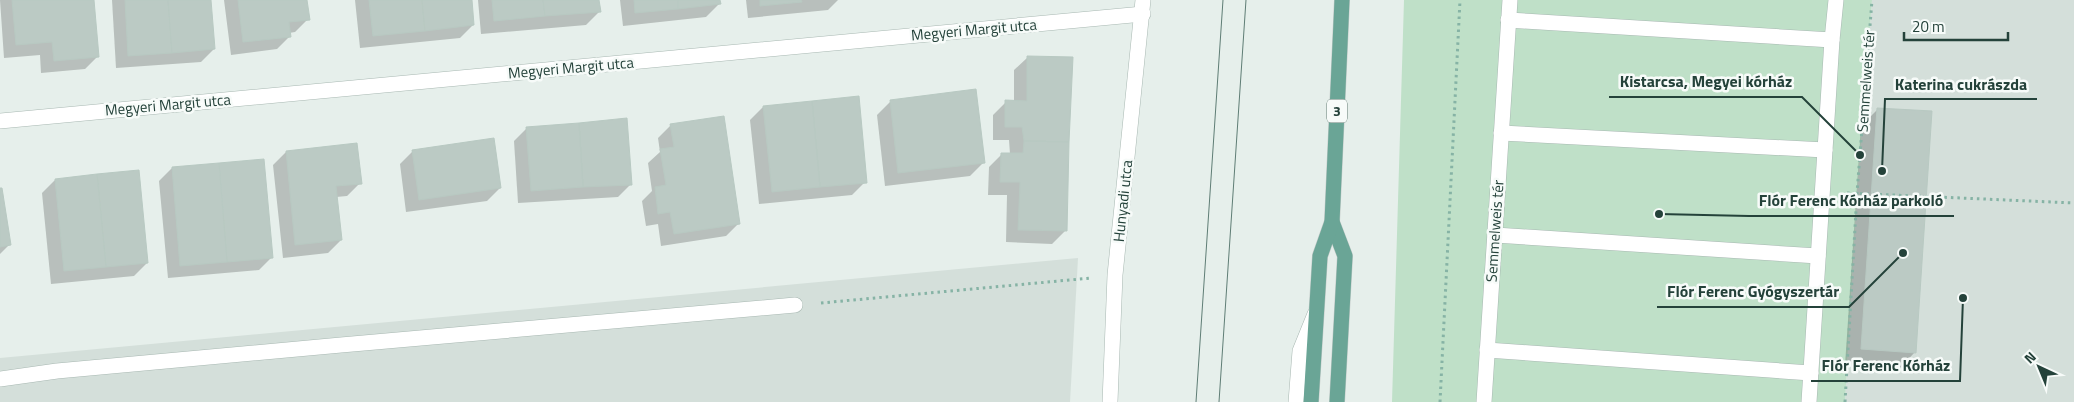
<svg xmlns="http://www.w3.org/2000/svg" width="2074" height="402" font-family="'Titillium Web',sans-serif">
<style>
.built{fill:#d4dfda}
.green{fill:#bfe0c8}
.shadow{fill:#0003}
.building{fill:#bbcac4;stroke:#b8c9c2}
.lines{fill:none;stroke-linecap:round;stroke-linejoin:round}
.minor-casing{stroke:#a8b8b2;stroke-width:16}
.major-casing{stroke:#c2cac8;stroke-width:16}
.path{stroke:#86b3a5;stroke-width:3;stroke-dasharray:2.5 4;stroke-linecap:butt}
.minor{stroke:#fff;stroke-width:15}
.major{stroke:#6aa596;stroke-width:15}
.tram{stroke:#5f7d75;stroke-width:1}
.labels{text-anchor:middle;stroke-width:5;stroke-linejoin:round;paint-order:stroke}
.shield{fill:#f7fbf9;stroke:#637a73;stroke-width:1}
.shield-label{font-size:14px;font-weight:bold;fill:#24423a}
.street-label{font-size:15px;fill:#24423a;stroke:#f7fbf9}
.leader{fill:none;stroke:#24423a;stroke-width:2}
.callout-dot{fill:#24423a;stroke:#f7fbf9;stroke-width:2}
.callout-label{font-size:16px;text-anchor:middle;font-weight:bold;fill:#24423a;stroke:#f7fbf9;stroke-width:5;stroke-linejoin:round;paint-order:stroke}
</style>
<rect width="100%" height="100%" fill="#e6efeb"/>
<g class="built">
<path d="M1872,0h202v402h-229l12,-209z"/>
<path d="M1078,258l-8,144h-1070v-44z"/>
</g>
<path class="green" d="M1404,0h468l-15,193 -12,209h-453z"/>
<g class="shadow">
<path d="M0,0h93l5,56 -13,13 -44,4 -1,-18 -36,3z"/>
<path d="M112,0h98l4,49 -13,13 -85,6z"/>
<path d="M224,0h82l2,19 -13,13 -6,1 1,3 -13,13 -46,6z"/>
<path d="M355,0h115l3,25 -13,13 -100,10z"/>
<path d="M478,0h120l1,12 -13,13 -105,9z"/>
<path d="M620,0h99v4l-13,13 -83,9z"/>
<path d="M746,0h92l-10,10 -80,8z"/>
<path d="M1027,58l38,173 -13,13 -46,-2 1,-47h-19l1,-28 13,-13h8l-1,-14h-16v-25l13,-13h8v-32z"/>
<path d="M890,102l93,61 -13,13 -85,10 -8,-71z"/>
<path d="M763,107l102,75 -13,13 -93,9 -9,-84z"/>
<path d="M1878,109l37,243 -16,17 -54,-4 16,-239z"/>
<path d="M671,125l68,98 -13,13 -65,10 -3,-22 -12,2 -4,-25 10,-10 -4,-28 12,-11 -2,-14z"/>
<path d="M527,128l104,56 -13,13 -100,6 -4,-62z"/>
<path d="M413,151l87,37 -13,13 -81,11 -6,-48z"/>
<path d="M286,152l74,31 -13,13 -11,1 5,43 -13,13 -45,5 -10,-93z"/>
<path d="M172,168l100,89 -13,13 -91,8 -9,-97z"/>
<path d="M55,180l92,83 -13,13 -83,8 -9,-91z"/>
<path d="M0,190l10,54 -10,10z"/>
</g>
<g class="building">
<path d="M12,0h82l5,57 -45,4 -2,-19 -36,3z"/>
<path d="M125,0h43l4,53 -44,3z"/>
<path d="M168,0h43l4,49 -43,4z"/>
<path d="M238,0h69l3,20 -21,2 2,15 -48,5z"/>
<path d="M369,0h53l3,31 -52,5z"/>
<path d="M422,0h50l2,25 -49,6z"/>
<path d="M492,0h51l2,16 -51,5z"/>
<path d="M543,0h56l2,12 -56,4z"/>
<path d="M634,0h44v9l-43,4z"/>
<path d="M678,0h42l1,4 -43,5z"/>
<path d="M760,0h41l1,2 -42,4z"/>
<path d="M1027,56l46,1 -4,85 -45,-1 -2,-14h-17v-27l22,1z"/>
<path d="M976,89l9,74 -87,10 -8,-73z"/>
<path d="M859,96l8,87 -47,4 -8,-86z"/>
<path d="M812,101l8,86 -48,5 -9,-86z"/>
<path d="M1877,108l55,3 -16,242 -55,-4z"/>
<path d="M724,116l16,108 -66,10 -4,-22 -12,2 -3,-27 11,-2 -6,-36 14,-2 -4,-23z"/>
<path d="M627,118l5,67 -49,2 -4,-64z"/>
<path d="M579,123l4,64 -52,4 -5,-64z"/>
<path d="M494,138l7,50 -82,12 -7,-50z"/>
<path d="M1024,141l45,1 -2,89 -49,-1 2,-48h-20l1,-29h22z"/>
<path d="M357,143l5,41 -26,2 6,54 -47,5 -9,-94z"/>
<path d="M264,159l9,99 -46,4 -8,-99z"/>
<path d="M219,163l8,99 -47,4 -8,-99z"/>
<path d="M139,170l9,93 -42,4 -9,-93z"/>
<path d="M97,174l9,93 -42,4 -9,-92z"/>
<path d="M0,188h2l9,57 -11,2z"/>
</g>
<g class="lines">
<defs>
<g id="minor">
<path d="M1508,20l324,20"/>
<path d="M0,121l1143,-107"/>
<path d="M1501,133l324,17"/>
<path d="M1495,235l323,21"/>
<path d="M1487,350l324,23"/>
<path d="M0,379l57,-8 284,-26 454,-40"/>
<path d="M1110,402l5,-127 28,-275"/>
<path d="M1296,402l4,-51 15,-37"/>
<path d="M1484,402l26,-402"/>
<path d="M1809,402l23,-362 4,-40"/>
</g>
<g id="major">
<path d="M1332,222l13,34 -8,146"/>
<path d="M1311,402l9,-146 12,-34 10,-222"/>
</g>
</defs>
<use href="#minor" class="minor-casing"/>
<use href="#major" class="major-casing"/>
<g class="path">
<path d="M1847,193l227,10"/>
<path d="M821,303l270,-25"/>
<path d="M1440,402l20,-402"/>
<path d="M1845,402l12,-209 15,-193"/>
</g>
<use href="#minor" class="minor"/>
<use href="#major" class="major"/>
<g class="tram">
<path d="M1196,402l27,-402"/>
<path d="M1219,402l27,-402"/>
</g>
</g>
<g class="labels">
<rect class="shield" x="1327" y="99.5" width="20" height="23" rx="4"/>
<g class="shield-label">
<text x="1337" y="116">3</text>
</g>
<g class="street-label">
<text transform="translate(974 30) rotate(-5)" y="5">Megyeri Margit utca</text>
<text transform="translate(571 68) rotate(-5)" y="5">Megyeri Margit utca</text>
<text transform="translate(1866 81) rotate(-86)" y="5">Semmelweis tér</text>
<text transform="translate(168 105) rotate(-5)" y="5">Megyeri Margit utca</text>
<text transform="translate(1123 201) rotate(-84)" y="5">Hunyadi utca</text>
<text transform="translate(1495 231) rotate(-86)" y="5">Semmelweis tér</text>
</g>
</g>
<path class="leader" d="M1860 155L1802 97H1609M1882 171L1885 99H2037M1659 214L1749 216H1954M1903 253L1849 307H1657M1963 298L1960 381H1811"/>
<g class="callout-dot">
<circle cx="1860" cy="155" r="5"/>
<circle cx="1882" cy="171" r="5"/>
<circle cx="1659" cy="214" r="5"/>
<circle cx="1903" cy="253" r="5"/>
<circle cx="1963" cy="298" r="5"/>
</g>
<g class="callout-label">
<text x="1706" y="87">Kistarcsa, Megyei kórház</text>
<text x="1961" y="90">Katerina cukrászda</text>
<text x="1851" y="206">Flór Ferenc Kórház parkoló</text>
<text x="1753" y="297">Flór Ferenc Gyógyszertár</text>
<text x="1886" y="371">Flór Ferenc Kórház</text>
</g>
<g transform="translate(2039 367) rotate(316)" stroke="#f7fbf9" stroke-width="4" paint-order="stroke">
<path d="M0-4L9 19L0 12L-9 19Z" fill="#24423a"/>
<text y="-8" font-size="14" font-weight="bold" text-anchor="middle" fill="#24423a">N</text>
</g>
<path d="M1904 32v8h104v-8" fill="none" stroke="#24423a" stroke-width="2.5"/>
<text x="1912" y="32" font-size="15" fill="#24423a" stroke="#f7fbf9" stroke-width="4" paint-order="stroke">20 m</text>
</svg>
